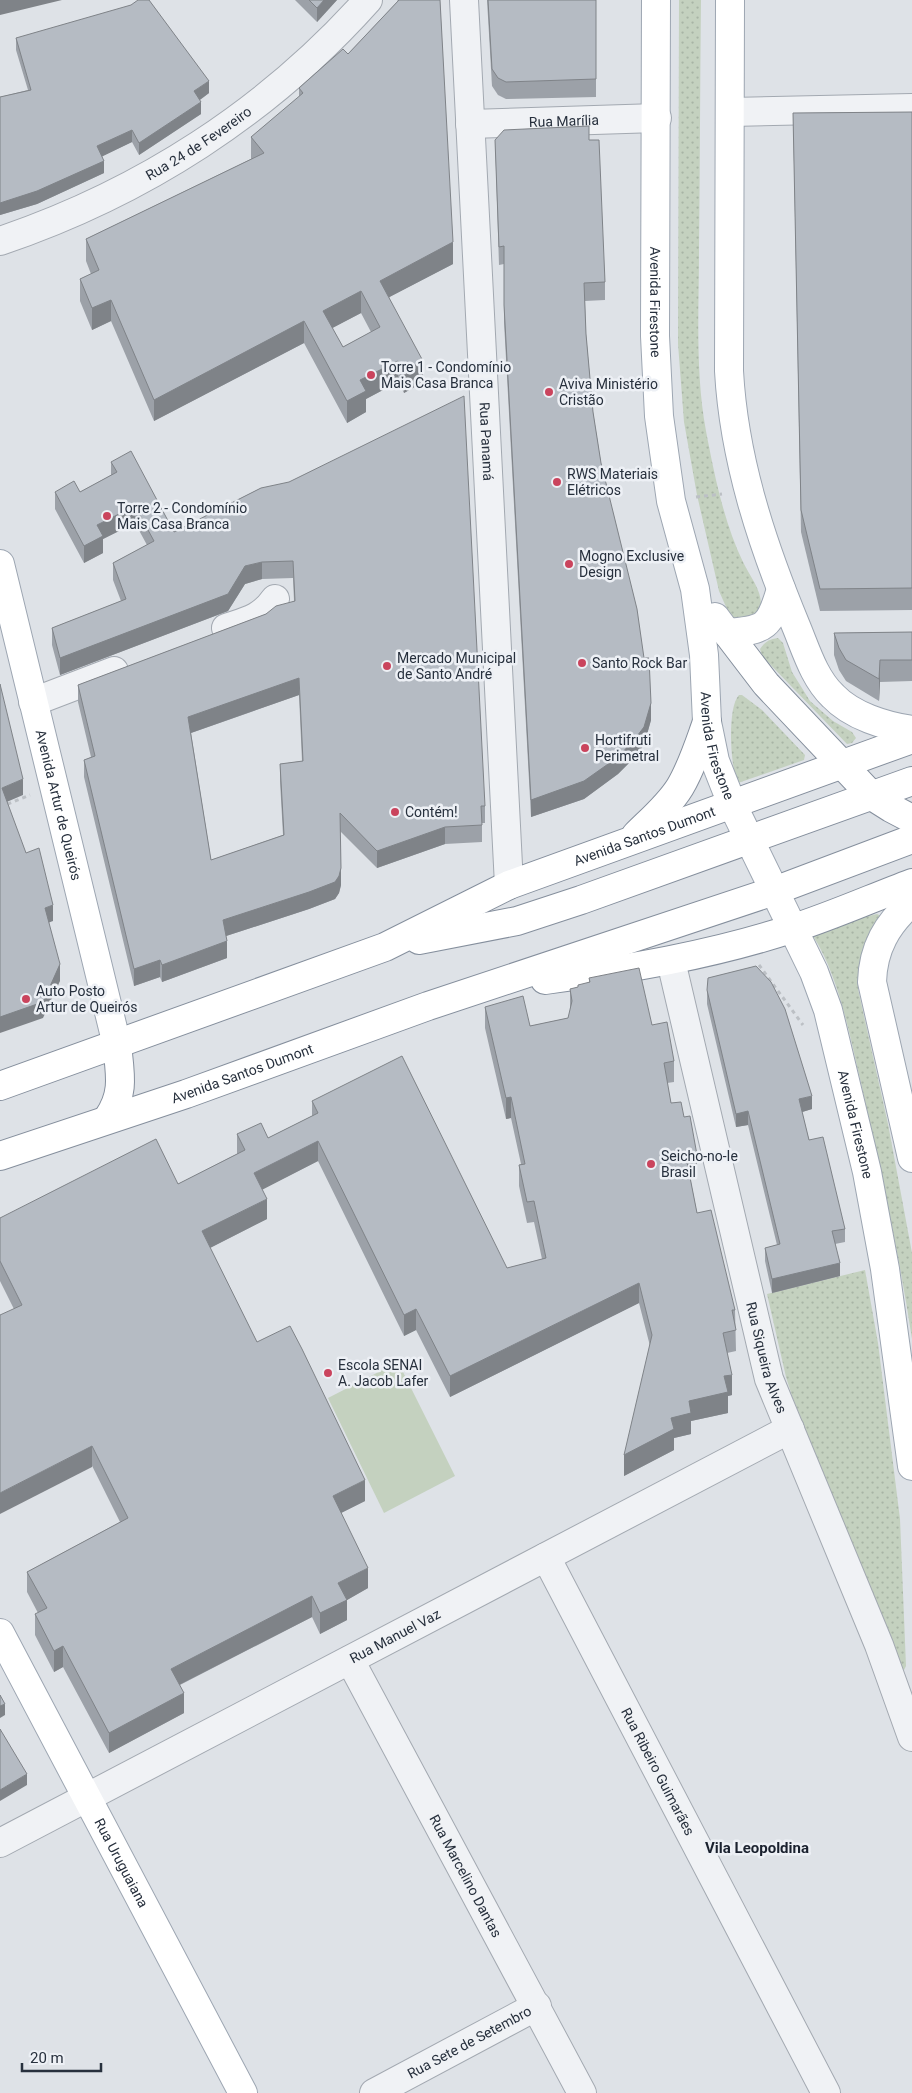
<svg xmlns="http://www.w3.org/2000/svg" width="912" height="2093" font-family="Roboto,sans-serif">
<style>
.grass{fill:url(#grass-dots)}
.park{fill:#c4d1bf}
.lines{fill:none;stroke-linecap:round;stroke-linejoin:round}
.minor-casing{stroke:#a3a9b1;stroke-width:30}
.major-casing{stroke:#9da6b2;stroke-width:30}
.highway-casing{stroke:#858f9d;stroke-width:30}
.path{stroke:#bcc0c5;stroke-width:3;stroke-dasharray:4 4;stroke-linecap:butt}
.minor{stroke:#f0f2f5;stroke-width:28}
.major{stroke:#fff;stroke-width:28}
.highway{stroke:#fff;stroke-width:28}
.wall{fill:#9ca1a8;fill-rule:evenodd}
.shaded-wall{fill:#7f8388}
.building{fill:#b5bbc3;stroke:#7f8388;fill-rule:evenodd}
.poi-dot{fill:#ca445d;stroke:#edf0f5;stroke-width:2}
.labels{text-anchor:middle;stroke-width:5;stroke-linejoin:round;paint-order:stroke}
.street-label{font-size:14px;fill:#27303d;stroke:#edf0f5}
.poi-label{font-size:14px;fill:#27303d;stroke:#edf0f5;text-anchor:start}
.neighbourhood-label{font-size:15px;font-weight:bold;fill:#1a212e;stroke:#edf0f5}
</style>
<defs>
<pattern id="grass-dots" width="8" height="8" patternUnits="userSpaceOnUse" patternTransform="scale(1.25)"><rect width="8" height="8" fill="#c4d1bf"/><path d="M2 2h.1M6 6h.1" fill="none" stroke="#a8b4a5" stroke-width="1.8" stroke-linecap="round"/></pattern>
</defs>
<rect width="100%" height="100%" fill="#dee2e7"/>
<g class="grass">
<path d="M679,0h22c-1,83 -1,166 -2,250 0,60 -4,121 7,181 8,42 18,92 37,131 8,17 22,31 17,51l-20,8 -6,-3 -7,-9 -8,-18 -22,-96 -13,-73 -6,-78z"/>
<path d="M778,638l5,5 9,29 18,29 23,20 19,11 4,6 -4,5 -5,1 -85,-88 -2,-7c5,-7 9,-10 18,-11z"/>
<path d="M739,695h3l20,15 43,45 -1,5 -66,23c-8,-15 -11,-76 1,-88z"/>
<path d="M877,914l4,2 -1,2 -8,10 -9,20 -5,23v18l30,135 24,129v86c-13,-86 -32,-171 -51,-256 -11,-46 -22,-107 -48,-147l1,-2 42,-15z"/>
<path d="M865,1270l13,73 22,176 6,147 -2,4 -2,-2 -110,-272 -6,-19 -19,-83z"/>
</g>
<path class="park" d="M398,1362l57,114 -71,37 -56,-115z"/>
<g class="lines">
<defs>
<g id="minor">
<path id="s1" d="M464,0l45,885"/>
<path d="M731,112l181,-4"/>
<path id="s2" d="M470,124l187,-6"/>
<path id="s3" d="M0,241c142,-48 268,-129 368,-241"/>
<path d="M226,628c21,-7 36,-10 49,-29"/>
<path d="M33,702l81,-31"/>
<path id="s4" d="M671,961l98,418 110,266 33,92"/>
<path id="s5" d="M546,1557l280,536"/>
<path id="s6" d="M350,1660l232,433"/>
<path id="s7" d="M0,1843l790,-414"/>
<path id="s8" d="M374,2093l163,-87"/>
</g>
<g id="major">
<path id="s9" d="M656,0l-1,336 4,80 12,85 24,88 9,66 3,67 8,39 17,43 82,168 14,38 39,162 18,97 27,197"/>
<path d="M730,0l-1,371c5,89 33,173 67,255 10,24 18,52 37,70 19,20 52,30 79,34"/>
<path id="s10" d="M0,564l117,481"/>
<path d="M715,617l12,16c39,-3 43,-6 54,-44"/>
<path d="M912,902c-25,22 -39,46 -40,80l40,176"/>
<path id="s11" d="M0,1633l243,460"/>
</g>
<g id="highway">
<path d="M727,633l39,51 106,112 19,12 21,11"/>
<path d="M636,835c15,-15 33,-30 44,-48 12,-20 19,-43 27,-65"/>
<path d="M419,940l98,-19 64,-21 331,-119"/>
<path d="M545,980c84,-11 166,-25 246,-51 41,-13 81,-31 121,-46"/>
<path id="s12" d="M0,1086l385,-139 124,-62 403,-146"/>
<path d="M108,1118c17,-25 12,-44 9,-73"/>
<path id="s13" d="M0,1156l186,-62 242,-88 346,-115 138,-52"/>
</g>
</defs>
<use href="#minor" class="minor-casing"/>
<use href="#major" class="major-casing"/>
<use href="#highway" class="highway-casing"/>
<g class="path">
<path d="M696,497l26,-3"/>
<path d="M0,807l30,-12"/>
<path d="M759,965l44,60"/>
</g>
<use href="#minor" class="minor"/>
<use href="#major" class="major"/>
<use href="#highway" class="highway"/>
</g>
<g class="wall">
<path d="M295,0h42l-20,22z"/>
<path d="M397,0h43l13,264 -64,33 34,85 -19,11 -6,-11 -32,17v13l-19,11 -43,-80 -150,78 -43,-100 -19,9 -12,-29v-22l11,-5 -5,-13v-22l165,-80v-22l48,-40v-9l49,-34 50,-53zM361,313l10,19 -28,15 -11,-19z"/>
<path d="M487,0h109v97l-90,2 -8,-4 -6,-9z"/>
<path d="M16,38l193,55 -9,7 1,14 -62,41 -7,-13 -30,14 2,17 -67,31 -37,11v-118l28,-7 -12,-40z"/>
<path d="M912,112v498l-92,1 -19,-79 -8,-419z"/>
<path d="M495,140h94l16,142v18l-20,1 1,33 7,78 8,51 50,257 -7,25 -10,13 -16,16 -34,25 -53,18 -27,-495v-58l-5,1z"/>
<path d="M111,462l63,70 87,-44 224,318v17h-3v19l-37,2 -68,24 -37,-37 1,54 -2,8 -4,6 -26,10 -83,27 1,22 -65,24 -2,-5 -26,9 -50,-209v-17l7,-3 -13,-55v-17l188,-71 28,-13 -1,-23 -31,1 -17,5 -17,27 -168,64 -8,-30v-17l69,-27 -8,-21v-17l34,-18 -12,-22 -32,16v14l-19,10 -29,-54v-17h25l31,-17zM299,695l3,66 -22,3v17l3,54 -72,25 -20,-127z"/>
<path d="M912,632v49l-32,1 -1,19 -33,-20 -7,-11 -5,-15v-22z"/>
<path d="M589,978l63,47 22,36v21l-7,1 4,20 13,14 13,38v21l-7,1 7,36 38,97 1,41 -9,2 5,42 -4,1v17l-37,8v13l-17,4v12l-50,26 26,-130 -11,-43 -189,94 -34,-67 -12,6 -86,-175 -56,28 5,30 -57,29 47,94 108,159 -24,12 27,75 -21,12v20l-27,14 -8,-17 -132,68 4,28 -75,40 -46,-86 -9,5 -19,-37v-21l3,-1 -11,-21v-20l93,-50 -120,-241v-63l178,-34 59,-30v-20l31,4 44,-22v-15l195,167 35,-9 -8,-37 -7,1 -8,-37v-21l2,-1 -10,-46 -5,1 -21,-91v-21l45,19 38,-8 2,-7v-22l8,-1 11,-6z"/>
<path d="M707,990l105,119 -10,3 7,28 36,89v13l-10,2 5,32 -68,17 -7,-32v-13l12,-3 -29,-120 -12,2 -29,-123z"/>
</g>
<g class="shaded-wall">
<path d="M0,0h62l-62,15z"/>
<path d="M324,0h13l-20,22v-14z"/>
<path d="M209,81v12l-15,11v-13z"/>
<path d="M201,102v12l-62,41v-12z"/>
<path d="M132,130v12l-35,17v-13z"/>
<path d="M104,161v12l-67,31 -37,11v-12z"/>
<path d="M453,242v22l-73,38v-21z"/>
<path d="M361,291v22l-38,20v-22z"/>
<path d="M111,300v21l-19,9v-22z"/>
<path d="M304,321v22l-150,78v-21z"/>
<path d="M398,361v21l-32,17v13l-19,11v-22l13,-21z"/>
<path d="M423,361v21l-19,11v-22z"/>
<path d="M135,506v17l-32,16v14l-19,10v-17l13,-21z"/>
<path d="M262,562v17l-17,5 -17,27 -168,64v-17l185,-92z"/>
<path d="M880,660v22l-1,19v-22z"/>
<path d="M299,678v17l-111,39v-17z"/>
<path d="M651,703v17l-7,25 -10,13 -16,16 -34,25 -53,18v-17z"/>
<path d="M23,779v16l-21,9v-16z"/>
<path d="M445,827v17l-68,24v-17z"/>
<path d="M341,868v17l-2,8 -4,6 -26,10 -86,28v-17z"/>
<path d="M53,905v16l-8,3v-16z"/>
<path d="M227,941v17l-65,24v-17z"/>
<path d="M160,960v17l-26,9v-17z"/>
<path d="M60,964v17l-17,37 -43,15v-16z"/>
<path d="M812,1096v13l-13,4v-14z"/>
<path d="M511,1097v21l-5,1v-21z"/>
<path d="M748,1111v14l-12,2v-13z"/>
<path d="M318,1141v20l-64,33v-21z"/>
<path d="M267,1199v20l-65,33v-21z"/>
<path d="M840,1263v13l-68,17v-14z"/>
<path d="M639,1283v20l-189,94v-21z"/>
<path d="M416,1309v21l-12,6v-21z"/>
<path d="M732,1375v20l-4,1v17l-37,8v13l-17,4v12l-50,26v-21l47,-37 18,-17 35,-25z"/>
<path d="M92,1446v21l-92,47v-21z"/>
<path d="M365,1480v21l-32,16v-21z"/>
<path d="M368,1568v20l-21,12v20l-27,14v-21l18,-30z"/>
<path d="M312,1596v21l-141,72v-20z"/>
<path d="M63,1646v21l-9,5v-21z"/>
<path d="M184,1693v20l-75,40v-20z"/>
<path d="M5,1704v11l-5,3v-12z"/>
<path d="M27,1774v11l-27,16v-11z"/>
</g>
<g class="building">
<path d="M138,0h11l60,81 -15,10 7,11 -62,41 -7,-13 -35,16 7,15 -67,30 -37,12v-106l31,-7 -15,-52 115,-33z"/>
<path d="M309,0h15l-7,8z"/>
<path d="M399,0h41l13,242 -73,39 43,80 -19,10 -6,-10 -38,19 6,11 -19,10 -43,-80 -150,79 -43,-100 -19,8 -12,-29 19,-9 -13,-31 178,-86 -13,-16 52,-44 -4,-5 44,-39 5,5zM361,291l19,36 -37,20 -20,-36z"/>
<path d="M488,0h108v79l-90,3 -8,-4 -6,-9z"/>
<path d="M912,112v476l-92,1 -19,-79 -8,-397z"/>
<path d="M589,126v14h10l6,142 -21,1 2,51 7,78 8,51 36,146 7,49h5l2,45 -7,24 -10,13 -16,17 -34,24 -53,19 -27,-495v-59l-5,1 -4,-107 9,-10z"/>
<path d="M464,396l21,410h-4l1,19 -37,2 -68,24 -37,-38 1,55 -2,8 -4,6 -26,10 -86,28 4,21 -65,24 -2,-5 -26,9 -50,-209 11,-4 -17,-71 188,-71 10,-8 19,-5 -2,-40 -31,1 -17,4 -17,28 -168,64 -8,-30 74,-29 -13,-36 41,-22 -19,-35 -38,19 6,11 -19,10 -29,-54 19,-11 6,11 37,-20 -6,-10 20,-11 43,81 87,-44 28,-6zM299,678l4,83 -23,3 4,71 -73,25 -23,-143z"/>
<path d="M912,632v28h-32l-1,19 -33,-19 -7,-12 -5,-15z"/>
<path d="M0,684l23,95 -21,9 24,65 13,-5 14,57 -8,3 15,56 -17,38 -43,15z"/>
<path d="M756,966l15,16 14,27 27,87 -13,3 10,41 14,-3 22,92 -13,2 8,32 -68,16 -7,-31 15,-4 -32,-133 -12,3 -29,-124 1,-12z"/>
<path d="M639,968l13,57 15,-3 7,39 -10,2 7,40 10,-1 3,15 6,-1 7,39 -11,2 11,56 14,-3 24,100h-3l4,20 -13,3 9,42 -8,1 4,16 -39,9 2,12 -20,5 3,11 -50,26 28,-120 -13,-52 -189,93 -34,-67 -12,6 -86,-174 -64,32 13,26 -65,32 55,111 33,-16 12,23 63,131 -32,16 35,72 -30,15 9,17 -27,13 -8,-17 -141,73 13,24 -75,40 -46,-87 -9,5 -19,-37 12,-6 -20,-36 101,-54 -36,-72 -92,47v-178l22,-10 -22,-44v-43l156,-79 22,45 67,-34 -8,-16 24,-11 7,15 50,-25 -6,-12 90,-45 105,212 39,-10 -12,-57 -7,1 -8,-37 6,-1 -14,-67 -5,1 -21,-91 38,-11 7,30 38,-8 4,-17 -2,-12 8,-2v-2l12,-3 -1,-4z"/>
<path d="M0,1695l5,9 -5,2z"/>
<path d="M0,1729l27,45 -27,16z"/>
</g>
<g class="poi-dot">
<circle cx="371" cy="375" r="5"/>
<circle cx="549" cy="392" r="5"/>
<circle cx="557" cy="482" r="5"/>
<circle cx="107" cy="516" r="5"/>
<circle cx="569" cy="564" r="5"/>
<circle cx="582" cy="663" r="5"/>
<circle cx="387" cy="666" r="5"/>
<circle cx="585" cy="748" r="5"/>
<circle cx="395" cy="812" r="5"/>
<circle cx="26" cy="999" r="5"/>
<circle cx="651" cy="1164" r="5"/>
<circle cx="328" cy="1373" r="5"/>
</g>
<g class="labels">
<g class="street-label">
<text dy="5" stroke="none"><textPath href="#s2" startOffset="94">Rua Marília</textPath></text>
<text dy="5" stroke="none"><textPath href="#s3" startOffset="222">Rua 24 de Fevereiro</textPath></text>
<text dy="5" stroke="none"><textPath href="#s9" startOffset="302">Avenida Firestone</textPath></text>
<text dy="5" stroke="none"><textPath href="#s1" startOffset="442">Rua Panamá</textPath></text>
<text dy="5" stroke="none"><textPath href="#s9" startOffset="752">Avenida Firestone</textPath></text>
<text dy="5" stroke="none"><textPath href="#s10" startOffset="248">Avenida Artur de Queirós</textPath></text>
<text dy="5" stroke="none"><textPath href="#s12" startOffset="692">Avenida Santos Dumont</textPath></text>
<text dy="5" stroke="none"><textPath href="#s13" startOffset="256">Avenida Santos Dumont</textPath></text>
<text dy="5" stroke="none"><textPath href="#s9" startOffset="1158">Avenida Firestone</textPath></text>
<text dy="5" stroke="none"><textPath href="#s4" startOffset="408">Rua Siqueira Alves</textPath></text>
<text dy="5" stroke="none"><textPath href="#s7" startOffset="446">Rua Manuel Vaz</textPath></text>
<text dy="5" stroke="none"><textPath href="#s5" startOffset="242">Rua Ribeiro Guimarães</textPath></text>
<text dy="5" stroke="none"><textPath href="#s11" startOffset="260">Rua Uruguaiana</textPath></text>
<text dy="5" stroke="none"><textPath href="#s6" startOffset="245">Rua Marcelino Dantas</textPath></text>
<text dy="5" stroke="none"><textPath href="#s8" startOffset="108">Rua Sete de Setembro</textPath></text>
</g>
<g class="poi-label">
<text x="381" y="372">Torre 1 - Condomínio<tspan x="381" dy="16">Mais Casa Branca</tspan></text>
<text x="559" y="389">Aviva Ministério<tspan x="559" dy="16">Cristão</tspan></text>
<text x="567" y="479">RWS Materiais<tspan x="567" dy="16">Elétricos</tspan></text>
<text x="117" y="513">Torre 2 - Condomínio<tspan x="117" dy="16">Mais Casa Branca</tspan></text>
<text x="579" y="561">Mogno Exclusive<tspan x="579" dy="16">Design</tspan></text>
<text x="397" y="663">Mercado Municipal<tspan x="397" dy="16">de Santo André</tspan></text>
<text x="592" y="668">Santo Rock Bar</text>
<text x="595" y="745">Hortifruti<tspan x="595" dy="16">Perimetral</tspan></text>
<text x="405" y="817">Contém!</text>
<text x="36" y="996">Auto Posto<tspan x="36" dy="16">Artur de Queirós</tspan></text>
<text x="661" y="1161">Seicho-no-Ie<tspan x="661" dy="16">Brasil</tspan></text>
<text x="338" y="1370">Escola SENAI<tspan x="338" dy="16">A. Jacob Lafer</tspan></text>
</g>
<g class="neighbourhood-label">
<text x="757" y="1853">Vila Leopoldina</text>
</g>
</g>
<path d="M22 2063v8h79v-8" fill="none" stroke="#27303d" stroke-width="2.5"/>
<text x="30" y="2063" font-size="15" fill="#27303d" stroke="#edf0f5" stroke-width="4" paint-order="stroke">20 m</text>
</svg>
